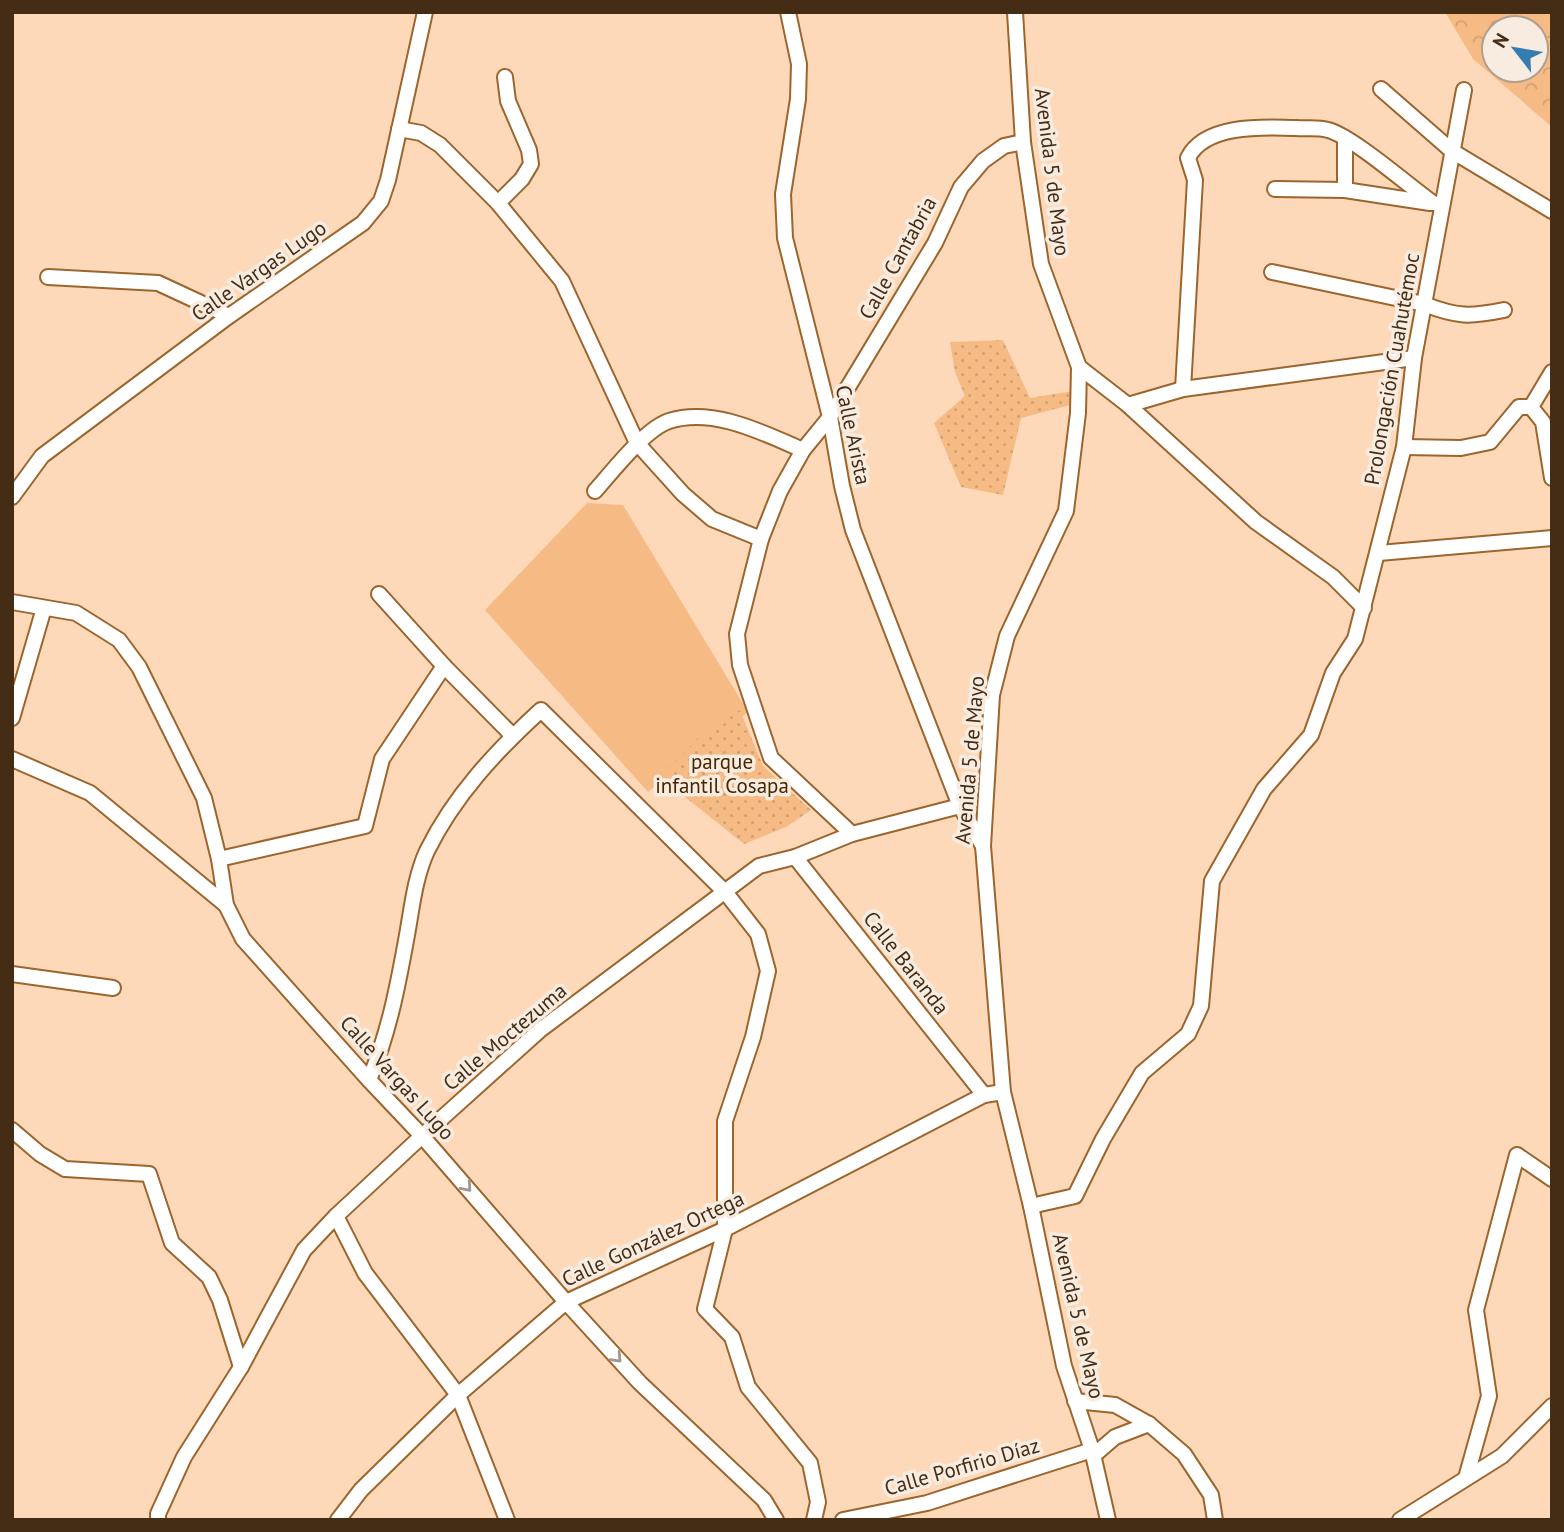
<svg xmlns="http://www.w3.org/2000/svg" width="1564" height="1532" font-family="'PT Sans',sans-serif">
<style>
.grass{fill:#f6bb85}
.forest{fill:url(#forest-crowns);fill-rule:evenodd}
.park{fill:url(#park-dots)}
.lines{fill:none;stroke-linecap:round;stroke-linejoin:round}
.minor-casing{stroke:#9b652d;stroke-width:18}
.minor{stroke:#fff;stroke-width:14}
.oneway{stroke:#a2968a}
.labels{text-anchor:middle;stroke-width:7;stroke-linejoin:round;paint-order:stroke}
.street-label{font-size:21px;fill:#442c15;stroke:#f8ece1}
.park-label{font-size:21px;fill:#482600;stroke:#f8ece1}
</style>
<defs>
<pattern id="forest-crowns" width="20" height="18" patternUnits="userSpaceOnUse" patternTransform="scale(1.75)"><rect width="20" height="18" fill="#f6bb85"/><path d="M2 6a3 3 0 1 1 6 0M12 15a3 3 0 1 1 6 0" fill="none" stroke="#d4a172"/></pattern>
<pattern id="park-dots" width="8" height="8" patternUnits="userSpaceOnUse" patternTransform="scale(1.75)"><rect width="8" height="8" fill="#f6bb85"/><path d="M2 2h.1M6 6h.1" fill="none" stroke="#d4a172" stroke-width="1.8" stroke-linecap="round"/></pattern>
</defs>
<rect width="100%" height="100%" fill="#fed9b9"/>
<path class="grass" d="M587,503l36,2 125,207 -100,80 -163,-182z"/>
<path class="forest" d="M1445,12h107v115l-79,-68zM1494,28h42v42h-42z"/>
<g class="park">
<path d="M1003,340l27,58 43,-7 1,13 -53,14 -18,77 -42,-8 -27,-64 31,-27 -10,-24 -5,-30z"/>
<path d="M740,710l23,56 48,44 -25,17 -42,17 -84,-67 37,-38z"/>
</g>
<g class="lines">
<defs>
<g id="minor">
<path d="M788,12l11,52 -1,35 -15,95 2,44 45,179 12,69 11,44 107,276 23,40"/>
<path d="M1015,12l8,130 18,122 38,103 -1,46 -12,98 -59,125 -15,59 -9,151 20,246 28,114 33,160 28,84 16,70"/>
<path d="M1381,89l71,62 100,60"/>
<path d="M399,129l22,4 19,12 58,58 64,78 75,162 46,51 29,25 49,20"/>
<path d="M1345,138v52"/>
<path d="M1275,189l70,1 85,13"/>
<path d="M498,203l24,-24 9,-15 -2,-14 -21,-49 -3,-24"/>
<path d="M1272,272l152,32c33,13 46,13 80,6"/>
<path d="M48,277l110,6 71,33"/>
<path d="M1079,367l49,38 128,117 77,55 31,31"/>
<path d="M1183,389l12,-209 -7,-22c17,-34 75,-31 108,-30 10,1 22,-1 32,2 24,6 81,56 105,73"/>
<path d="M1128,405l55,-16 231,-31"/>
<path d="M1531,407l12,15 9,56"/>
<path d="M1531,407l21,-35"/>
<path d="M1404,447l57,1 29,-6 29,-35h12"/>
<path d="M595,491c17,-19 50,-62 74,-70 45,-14 94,12 134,29"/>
<path d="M12,497l30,-41 187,-140 134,-93 18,-22 7,-21 37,-168"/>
<path d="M1379,553l173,-15"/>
<path d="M379,594l65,72 69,70"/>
<path d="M12,602l64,11 43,27 20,27 65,131 15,61 7,46 17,34 126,141 53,56 144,166 74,81 124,117 12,20"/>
<path d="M12,718l32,-110"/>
<path d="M12,759l78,34 136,112"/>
<path d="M852,834l-81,-76 -31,-93 -3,-31 24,-95 19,-48 23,-41 27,-33 105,-174 26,-56 22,-26 21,-15 19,-4"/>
<path d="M795,857l189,238"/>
<path d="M219,859l146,-33 17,-67 62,-93"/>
<path d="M12,974l101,14"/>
<path d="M369,1080c20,-47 29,-95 38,-145 5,-28 8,-58 20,-84 27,-55 69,-100 114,-141l185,183 32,41 10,37 -15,66 -28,84v108l-20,80 27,28 16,50 62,76 8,39 -4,18"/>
<path d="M12,1130l28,24 25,15 84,5 23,69 37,34 11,23 21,67"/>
<path d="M1031,1206l44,-10 28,-57 39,-66 46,-39 13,-28 11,-125 52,-92 47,-54 22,-62 22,-34 49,-192 10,-89 50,-268"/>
<path d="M336,1216l29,57 93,122 49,125"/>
<path d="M1075,1401l40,4 34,19 35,30 27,41 4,25"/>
<path d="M1093,1456l22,-19 34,-13"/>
<path d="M1466,1478l23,-82 -13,-86 41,-155 35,24"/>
<path d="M158,1520v-6l26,-57 57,-90 63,-117 32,-34 86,-80 118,-106 219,-164 36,-9 57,-23 108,-28"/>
<path d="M338,1520l23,-30 97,-95 108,-93 159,-73 259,-134 19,-3"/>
<path d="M843,1520l84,-17 165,-53"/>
<path d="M1400,1520l102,-64 50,-50"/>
</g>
</defs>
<use href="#minor" class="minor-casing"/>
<use href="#minor" class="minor"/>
</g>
<defs><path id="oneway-chevron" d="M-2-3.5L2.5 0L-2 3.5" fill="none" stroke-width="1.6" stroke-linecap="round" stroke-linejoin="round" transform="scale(1.75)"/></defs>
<g class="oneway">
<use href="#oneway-chevron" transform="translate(467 1187) rotate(49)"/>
<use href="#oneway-chevron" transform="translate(617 1358) rotate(47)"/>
</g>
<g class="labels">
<g class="street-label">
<text transform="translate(1052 172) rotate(83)" y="7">Avenida 5 de Mayo</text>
<text transform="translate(898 258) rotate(-61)" y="7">Calle Cantabria</text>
<text transform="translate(259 271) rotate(-35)" y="7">Calle Vargas Lugo</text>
<text transform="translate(1392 369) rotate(-80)" y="7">Prolongación Cuahutémoc</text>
<text transform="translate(853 435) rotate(78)" y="7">Calle Arista</text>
<text transform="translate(970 760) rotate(-85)" y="7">Avenida 5 de Mayo</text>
<text transform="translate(906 963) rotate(52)" y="7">Calle Baranda</text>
<text transform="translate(505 1037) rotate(-40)" y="7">Calle Moctezuma</text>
<text transform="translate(397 1078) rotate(48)" y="7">Calle Vargas Lugo</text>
<text transform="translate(653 1239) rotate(-25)" y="7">Calle González Ortega</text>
<text transform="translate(1078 1316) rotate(77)" y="7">Avenida 5 de Mayo</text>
<text transform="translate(962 1467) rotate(-16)" y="7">Calle Porfirio Díaz</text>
</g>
<g class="park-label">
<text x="722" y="769">parque<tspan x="722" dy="24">infantil Cosapa</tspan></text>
</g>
</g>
<rect width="1564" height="1532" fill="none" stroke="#442c15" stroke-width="28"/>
<g transform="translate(1515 49) rotate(301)"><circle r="33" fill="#f8ece1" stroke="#b09f8f" stroke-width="2"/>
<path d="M0-5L12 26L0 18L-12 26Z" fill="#357db1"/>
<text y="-10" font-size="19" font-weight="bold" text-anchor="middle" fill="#442c15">N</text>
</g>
</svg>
